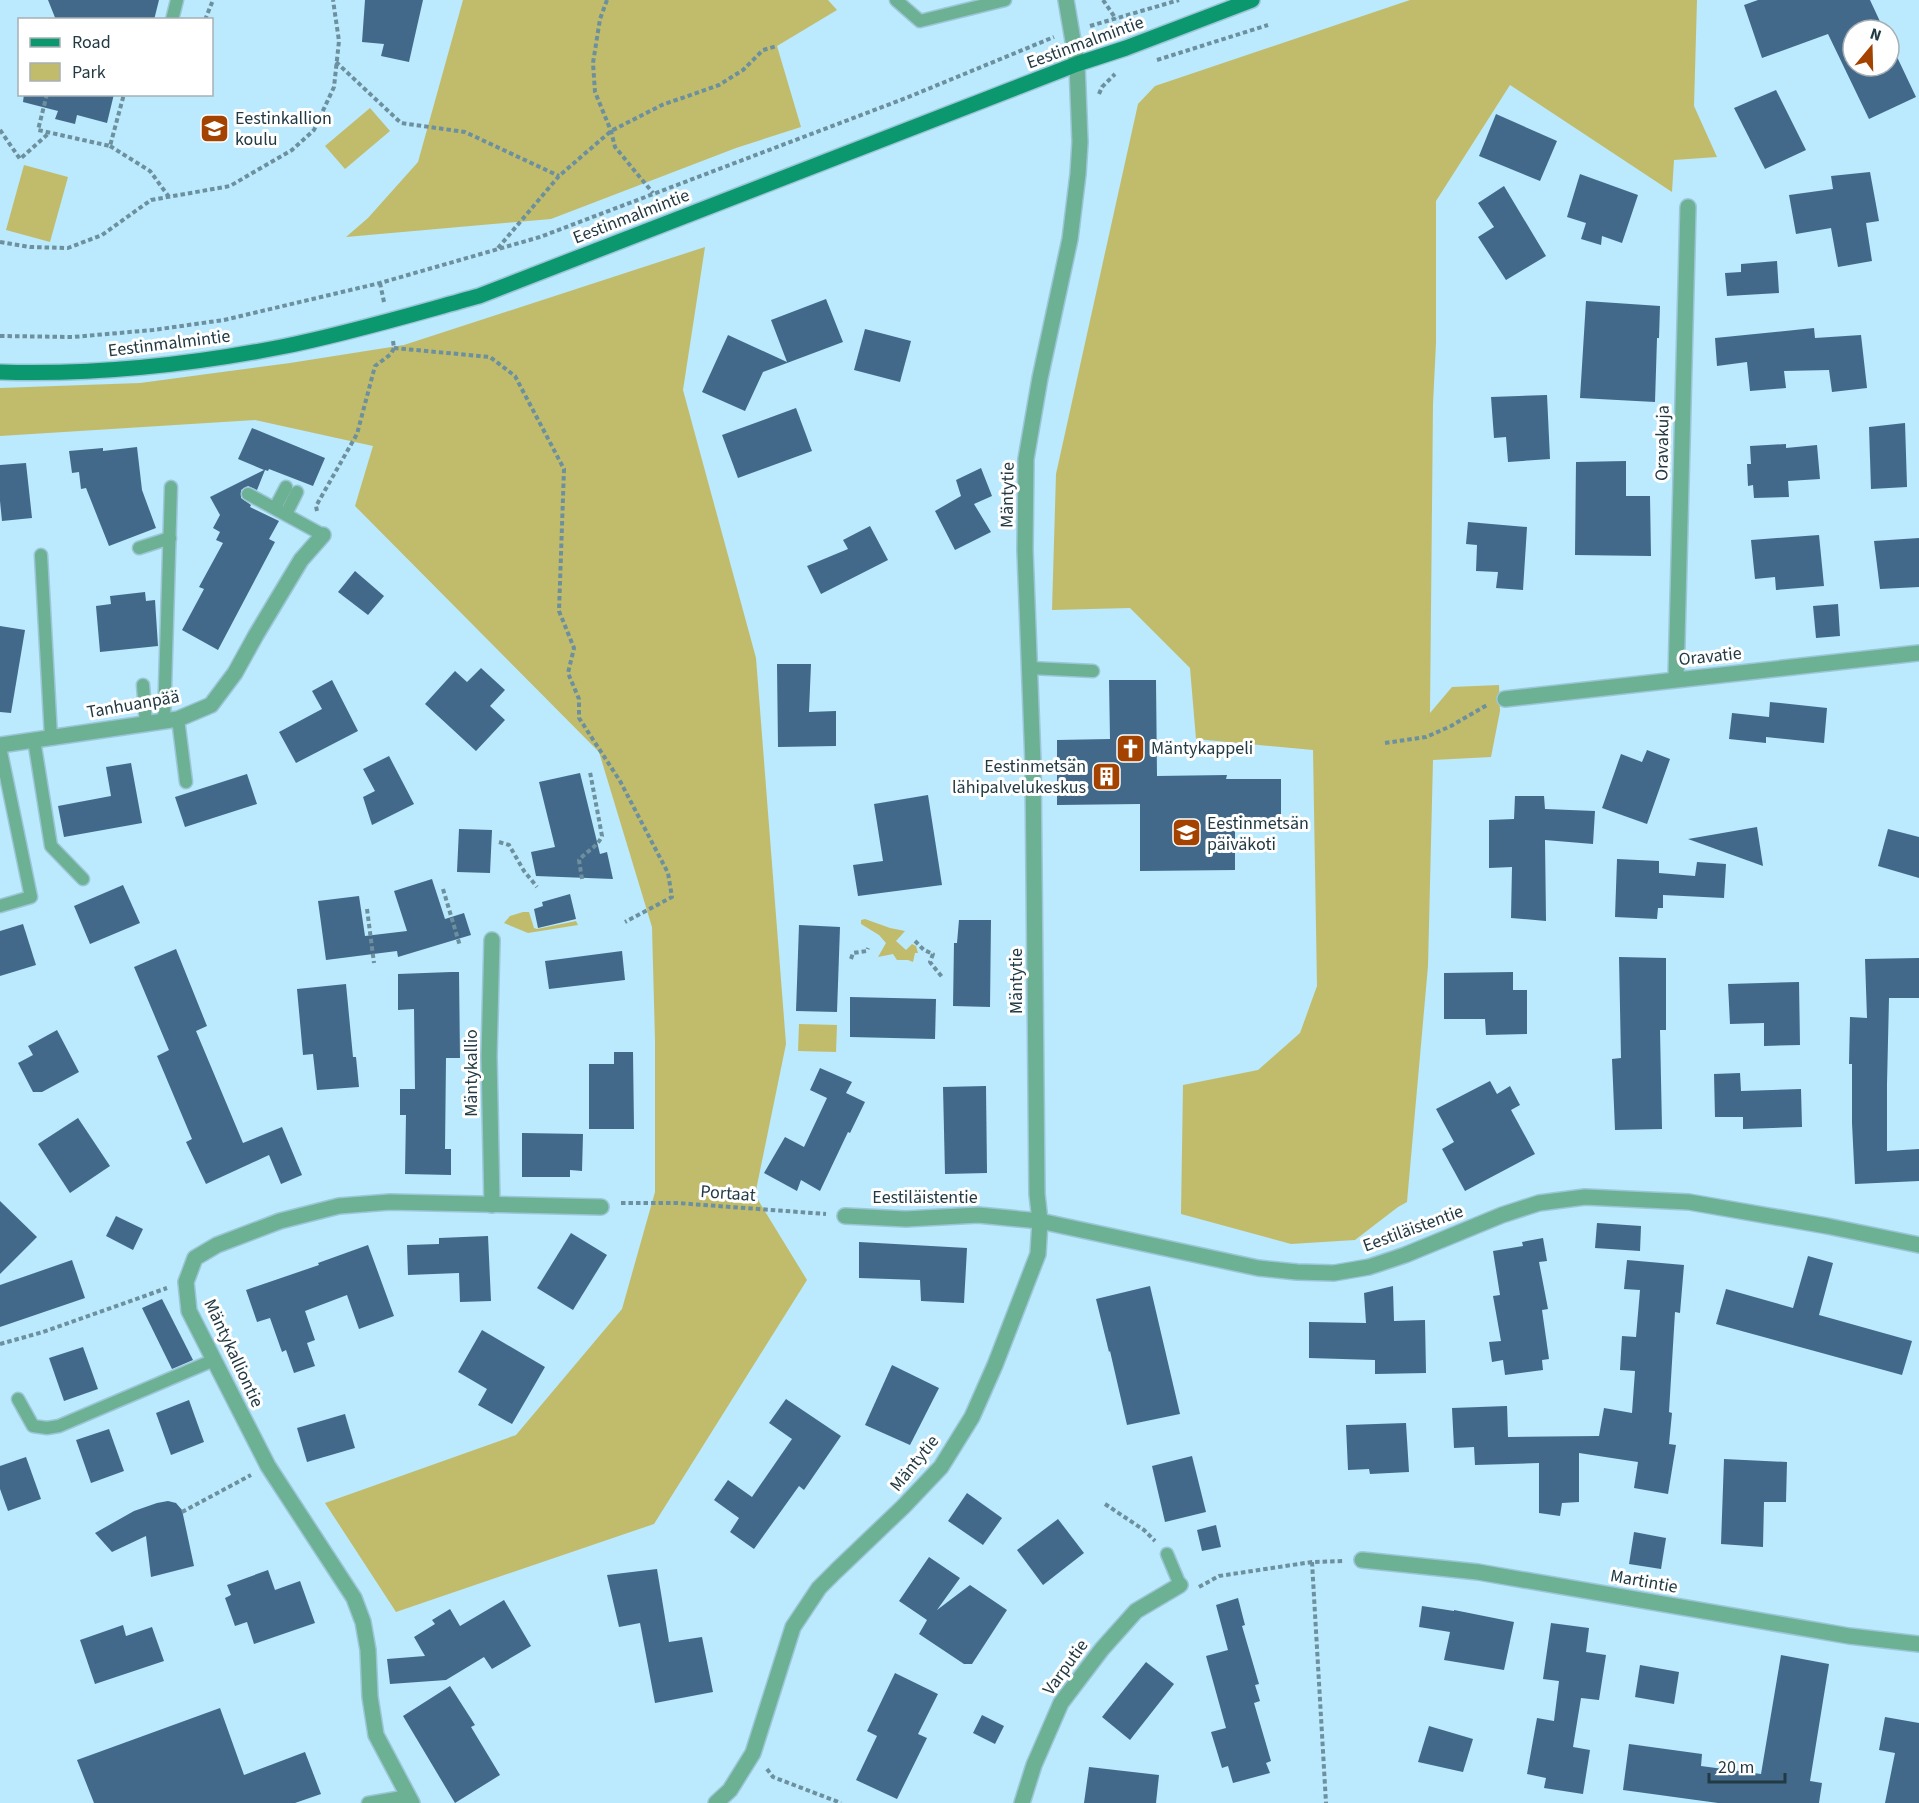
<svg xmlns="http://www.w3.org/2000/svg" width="1919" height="1803" font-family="'Source Sans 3',sans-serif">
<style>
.green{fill:#c1bc6b}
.building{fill:#42698a}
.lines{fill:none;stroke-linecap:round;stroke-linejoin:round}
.lane-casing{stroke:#9cc6d8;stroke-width:15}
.street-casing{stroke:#9cc6d8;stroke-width:18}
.secondary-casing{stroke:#9cc6d8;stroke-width:18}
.path{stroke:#6d909e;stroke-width:4;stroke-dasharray:4.5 3;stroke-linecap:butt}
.lane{stroke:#6db194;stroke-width:12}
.street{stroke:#6db194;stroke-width:15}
.secondary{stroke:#0c986f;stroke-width:15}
.labels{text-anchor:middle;stroke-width:6;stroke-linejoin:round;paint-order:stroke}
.street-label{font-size:18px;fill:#223a43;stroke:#fff}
.poi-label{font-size:18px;fill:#223a43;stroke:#fff;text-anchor:start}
</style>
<rect width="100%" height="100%" fill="#bbe9fd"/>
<g class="green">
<path d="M463,0h365l9,10 -60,36 24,81 -65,21 -185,71 -205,18 22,-19 50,-56z"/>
<path d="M1410,0h287l-3,106 23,51 -43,3 -2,32 -162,-107 -74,116v142l-3,61 -3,309 22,-26 47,-2 1,26 -9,46 -58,3 -5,206 -21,236 -9,5 -43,33 -64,4 -110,-30 2,-129 75,-15 42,-37 17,-47 -4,-236 -117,-11 -6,-71 -60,-60 -78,2 4,-136 82,-370 17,-18z"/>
<path d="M370,108l20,23 -45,38 -20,-23z"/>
<path d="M24,165l44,12 -18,65 -44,-12z"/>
<path d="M705,247l-22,143 73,268 30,386 -31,151 52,85 -153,244 -258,88 -71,-109 191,-68 106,-126 33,-117v-152l-3,-113 -53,-175 -244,-246 18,-60 -118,-26 -255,16v-48l140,-5 150,-20 114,-18z"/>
<path d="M523,912h6l5,16 3,1 39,-8 2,4 -50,8 -24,-10 6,-7z"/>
<path d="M865,919l25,9 15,3 -9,10 10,9 6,-6 4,2 2,7h-3l-2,9 -5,-2h-11l-4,-6 -15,3 8,-14 -7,-8 -18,-11v-4z"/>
<path d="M799,1024l38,1 -1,27 -38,-1z"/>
</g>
<g class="building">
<path d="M48,0h111l-5,20h-98z"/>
<path d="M365,0h58l-14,62 -28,-6 3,-12 -22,-2z"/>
<path d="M1758,0h112l14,30h-31v36h36v-26l27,57 -47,22 -41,-85 -66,24 -18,-53z"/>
<path d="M1776,90l30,60 -41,19 -31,-61z"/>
<path d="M24,94h90l-7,29 -30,-8 -2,9 -20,-5 3,-8 -35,-9z"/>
<path d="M1496,114l61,27 -17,40 -61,-25z"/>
<path d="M1870,172l9,49 -13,2 6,38 -34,6 -7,-39 -35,6 -7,-39 44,-6 -2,-13z"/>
<path d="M1580,174l58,21 -16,48 -20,-7 -1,9 -20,-6 5,-16 -19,-6z"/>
<path d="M1504,186l42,70 -40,24 -28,-43 16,-10 -16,-24z"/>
<path d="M1777,261l2,32 -52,3 -2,-23 16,-1v-8z"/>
<path d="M826,299l17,43 -80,30 -18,39 -43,-19 26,-57 59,27 -16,-42z"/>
<path d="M1586,301l74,5 -1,32h-2l-2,64 -75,-4z"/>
<path d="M1814,328l1,10 46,-3 6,53 -35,4 -3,-22 -45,1 2,17 -36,3 -3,-29 -30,4 -2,-28z"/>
<path d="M865,329l46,12 -11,41 -46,-12z"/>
<path d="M1547,395l3,64 -42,3 -2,-25 -12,1 -3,-41z"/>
<path d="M796,408l16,43 -74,27 -16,-43z"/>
<path d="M1905,423l2,64 -36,2 -2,-62z"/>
<path d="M252,428l73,30 -12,28 -44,-17 -1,2 -3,-1 -8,20 -9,-4 -7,4v8l10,7 -1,2 29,14 -10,18 6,3 -57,108 -36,-20 22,-41 -5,-2 24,-44 -7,-3 4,-8 -7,-4 7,-13 -10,-18 54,-27 -26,-11z"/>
<path d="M1786,444v4l31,-3 3,34 -32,2 1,16 -35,1 -1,-13 -5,1 -1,-22h4l-1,-18z"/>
<path d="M137,447l5,43 14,38 -47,18 -23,-58 -5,1 -2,-17 -7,1 -3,-22 34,-3v3z"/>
<path d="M1626,461v35h24l1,60 -76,-1 1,-93z"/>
<path d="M26,463l6,55 -30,3 -2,-20v-36z"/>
<path d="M981,468l11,28 -18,8 17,28 -36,18 -20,-39 26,-15 -5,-16z"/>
<path d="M1468,522l59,5 -4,63 -27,-2 2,-16 -22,-1 1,-26 -11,-1z"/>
<path d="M870,526l18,34 -67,34 -14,-28 41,-17 -5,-9z"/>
<path d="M1819,535l5,51 -48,4 -1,-13 -20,2 -4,-39z"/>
<path d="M1919,538v49l-39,2 -6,-48z"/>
<path d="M355,571l29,25 -16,19 -30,-23z"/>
<path d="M145,592l1,9 9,-1 3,46 -58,6 -4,-46 15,-2 -1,-8z"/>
<path d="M1838,604l2,32 -24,2 -3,-32z"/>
<path d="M0,626l25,4 -14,83 -11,-1z"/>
<path d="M777,664h34l-2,48 27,-1v35l-58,1z"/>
<path d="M481,668l24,22 -15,16 15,14 -29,31 -51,-47 30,-33 12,11z"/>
<path d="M332,680l26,51 -62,32 -17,-31 43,-23 -10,-18z"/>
<path d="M1109,680h47l1,96 70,-1 -1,4h55v49h-46v42l-95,1v-67l-83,1v-65l53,-1z"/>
<path d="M1770,702l57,6 -3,35 -58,-6v6l-37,-4 3,-26 37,4z"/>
<path d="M1647,750l23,9 -23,65 -45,-16 19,-54 21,8z"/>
<path d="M389,756l25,48 -42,21 -9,-28 12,-6 -12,-22z"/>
<path d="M131,763l11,60 -78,14 -6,-31 53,-10 -5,-29z"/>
<path d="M580,773l20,81 7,-2 6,27 -77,-3 -5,-24 24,-5 -16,-65z"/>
<path d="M247,774l10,30 -72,23 -10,-30z"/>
<path d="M928,795l14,90 -84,11 -5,-31 30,-4 -9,-57z"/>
<path d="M1515,796h29l1,13 50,2 -2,33 -48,-4 1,81 -35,-3 1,-51 -23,1v-48l25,-1z"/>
<path d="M1757,827l6,39 -75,-27z"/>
<path d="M459,829l33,1 -2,43 -33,-1z"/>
<path d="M1888,829l31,8v41l-41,-12z"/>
<path d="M1617,859l42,2v12l36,3 2,-14 29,2 -2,34 -61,-3v13h-5l-1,11 -42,-2z"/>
<path d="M432,879l13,40 19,-6 7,22 -73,22 -1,-6 -71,9 -8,-59 41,-5 6,40 42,-5 -13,-40z"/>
<path d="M123,885l17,38 -50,21 -16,-38z"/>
<path d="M570,894l6,25 -38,9 -4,-19 9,-3 -1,-4z"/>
<path d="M959,920h32l-1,87 -37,-1 1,-63h3z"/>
<path d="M23,924l13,41 -36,11v-45z"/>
<path d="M799,925l41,2 -3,85 -41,-1z"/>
<path d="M176,949l31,77 -11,5 47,112 39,-16 20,48 -21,9 -12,-29 -63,29 -20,-42 6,-3 -35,-83 12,-6 -35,-83z"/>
<path d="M622,951l3,29 -76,9 -4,-28z"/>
<path d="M1619,957l47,1v72h-6l2,99 -47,1 -3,-71 9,-1z"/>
<path d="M1919,958v40h-30l-2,86v67l32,-2v32l-64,3 -3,-61v-59h-3l1,-47 17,1 -2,-59z"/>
<path d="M451,972h8l1,86h-14l-1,91h6v26l-46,-1 1,-59h-6v-26h15l-1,-80 -16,1v-36z"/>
<path d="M1513,972v18h14v44l-41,1 -1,-16h-41v-46z"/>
<path d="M1799,982l1,63 -36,1v-23l-34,1 -2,-40z"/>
<path d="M346,984l7,73h3l3,30 -42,3 -4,-36 -10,1 -6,-66z"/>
<path d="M850,997l86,2 -1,40 -85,-2z"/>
<path d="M57,1030l22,42 -37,20h-9l-15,-29 15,-8 -5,-9z"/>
<path d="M614,1052h19l1,77h-45v-65h25z"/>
<path d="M820,1068l32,14 -6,11 19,9 -15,31 -2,-1 -28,59 -19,-11 -4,11 -33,-18 21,-36 19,10 23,-49 -17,-8z"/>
<path d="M1740,1073l1,18 60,-2 1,38 -59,2v-12h-28l-1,-43z"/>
<path d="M1490,1081l7,13 13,-8 10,19 -9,5 24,44 -70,37 -23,-42 12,-7 -18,-33z"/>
<path d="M986,1086l1,87 -42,1 -2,-87z"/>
<path d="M78,1118l32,48 -40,27 -32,-49z"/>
<path d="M522,1133l61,1 -1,37 -12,-1v7h-48z"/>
<path d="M0,1201l37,36 -37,37z"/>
<path d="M116,1216l27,13 -10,21 -27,-14z"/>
<path d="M1597,1223l44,3 -1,25 -45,-3z"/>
<path d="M571,1233l36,22 -34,55 -36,-22z"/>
<path d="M488,1236l3,65 -31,1 -1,-29 -51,2 -1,-30 32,-1v-6z"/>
<path d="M1543,1238l4,23 -8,1 9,47 -6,1 7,49 -7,1 1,10 -38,5 -2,-15 -11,2 -3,-20 12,-1 -8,-45 7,-1 -7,-44 30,-5 -1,-4z"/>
<path d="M859,1242l108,6 -3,55 -43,-2 -1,-21 -61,-2z"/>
<path d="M368,1245l26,71 -35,13 -12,-34 -42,16 10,29 -8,3 8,23 -21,7 -8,-23 -4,2 -12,-34 -13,4 -11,-32 73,-25 -1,-2z"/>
<path d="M1808,1256l25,7 -14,52 93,26 -10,34 -186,-51 10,-35 67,19z"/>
<path d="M72,1260l13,38 -85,29v-42z"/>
<path d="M1627,1260l57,5 -4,48 -5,-1 -6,100 3,1 -3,31 7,1 -8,49 -34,-6 4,-26 -59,-9v49l-17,1 -2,13 -21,-3v-50l-64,2 -1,-18 -20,1 -2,-40 55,-2 1,31 91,-1 5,-28 28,5 3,-42 -15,-1 2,-34 14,1 4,-47 -16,-1z"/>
<path d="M1150,1286l30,128 -53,11 -17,-74 -1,1 -13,-53z"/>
<path d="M1393,1286l1,35 31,-1 1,53 -51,1v-14l-66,-2v-36l57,1 -2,-30z"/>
<path d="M162,1299l31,61 -21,9 -30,-61z"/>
<path d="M482,1330l63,37 -33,57 -34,-19 9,-16 -29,-17z"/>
<path d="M83,1347l15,42 -34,12 -15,-43z"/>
<path d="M892,1365l47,23 -29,57 -45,-20z"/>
<path d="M786,1399l55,37 -37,54 -5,-4 -45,63 -24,-17 9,-14 -25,-18 14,-20 24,17 40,-58 -23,-16z"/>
<path d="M189,1400l15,42 -33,13 -15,-42z"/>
<path d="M345,1414l10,34 -48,14 -10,-34z"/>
<path d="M1406,1423l3,49 -39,2 -1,-5 -21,1 -2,-45z"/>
<path d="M109,1429l15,42 -33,12 -15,-43z"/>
<path d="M1192,1456l14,56 -41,10 -13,-56z"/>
<path d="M26,1457l15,42 -33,12 -8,-22v-23z"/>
<path d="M1724,1459l63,3 -1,40h-22l-1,45 -42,-3z"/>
<path d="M967,1493l35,25 -19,27 -35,-24z"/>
<path d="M168,1501l8,2 6,7 12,56 -43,11 -5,-41 -34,16 -17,-19 39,-22 23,-8z"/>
<path d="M1058,1519l26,34 -41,32 -26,-35z"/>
<path d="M1216,1525l5,22 -19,4 -5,-21z"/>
<path d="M1634,1532l32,6 -5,31 -32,-5z"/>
<path d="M929,1557l31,21 -23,32 33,-25 37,25 -35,54h-8l-45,-30 8,-14 -28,-19z"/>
<path d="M657,1569l12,73 33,-5 11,55 -58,11 -15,-80 -21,4 -12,-52z"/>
<path d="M268,1570l7,20 25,-9 15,42 -61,21 -7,-22 -12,4 -10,-28 6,-3 -4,-10z"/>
<path d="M1238,1598l7,27 -3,1 17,58 -4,1 5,16 -6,2 17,58 -5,2 4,10 -37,10 -5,-17 -6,2 -11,-36 15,-4 -20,-72 22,-6 -12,-45z"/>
<path d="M504,1600l27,46 -39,23 -8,-12 -38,23 -56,4 -3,-25 38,-3 -11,-19 21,-13 -3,-4 18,-11 10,17z"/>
<path d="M1422,1606l32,5v-1l60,12 -10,48 -60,-10 6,-28 -31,-5z"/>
<path d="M1551,1623l38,5 -3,24 20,3 -7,45 -18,-2 -8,49 17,3 -7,44 -39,-6 2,-10 -19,-4 10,-56 17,3 5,-40 -16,-2z"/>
<path d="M123,1625l3,11 26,-9 12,34 -69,23 -15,-44z"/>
<path d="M1781,1655l48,9 -19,117 12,2 -3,20h-101l-95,-13 6,-46 73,10 -1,12 60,8z"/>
<path d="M1146,1662l28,22 -44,56 -28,-23z"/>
<path d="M1640,1665l39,7 -5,32 -39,-7z"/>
<path d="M895,1673l43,21 -20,40 9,4 -30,61 -41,-19 21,-44 -10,-5z"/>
<path d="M450,1686l25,39 -4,2 29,48 -45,28 -52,-87z"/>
<path d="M220,1708l24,67 61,-23 16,42 -26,9h-201l-17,-43z"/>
<path d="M982,1715l22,11 -9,18 -22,-11z"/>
<path d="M1885,1717l34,6v80h-34l10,-50 -16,-3z"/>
<path d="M1429,1726l44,13 -10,33 -45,-10z"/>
<path d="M1089,1767l70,8 -3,28h-72z"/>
</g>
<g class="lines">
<defs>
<g id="lane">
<path d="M896,0l24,21 85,-21"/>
<path d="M172,20l5,-20"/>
<path d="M248,494l75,41"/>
<path d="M275,508l11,-21"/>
<path d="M286,514l11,-22"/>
<path d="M139,548l31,-10"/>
<path d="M41,555l10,182"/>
<path d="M1030,668l63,3"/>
<path d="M143,685l3,40"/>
<path d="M178,719l8,63"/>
<path d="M164,721l7,-234"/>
<path d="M34,740l17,106 32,33"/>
<path d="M0,747l31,150 -31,9"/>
<path d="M18,1399l15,27 14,2 12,-2 155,-66"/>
<path d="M1167,1554l13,31"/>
<path d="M368,1803l40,-7"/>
</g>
<g id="street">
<path d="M1676,679l12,-472"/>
<path d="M1505,699l414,-46"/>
<path d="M0,745l178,-26 33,-14 24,-32 21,-38 45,-75 22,-25"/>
<path d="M492,1205l-3,-149 3,-116"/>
<path d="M845,1216l61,3 72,-4 62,6 218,47 39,4 37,1 35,-6 36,-12 97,-40 37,-12 46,-6 104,5 138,24 92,19"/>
<path d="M1362,1560l116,12 371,64 70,8"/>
<path d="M412,1803l-36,-68 -6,-38 -2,-47 -5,-28 -9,-24 -86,-132 -79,-155 -3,-29 9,-24 22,-13 63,-24 59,-15 51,-4 211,5"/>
<path d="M716,1803l14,-13 23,-37 40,-126 26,-39 17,-17 67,-64 38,-40 31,-50 23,-52 43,-111 2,-33 -3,-27 -4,-431 -8,-213 1,-91 14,-81 30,-139 8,-65 2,-32 -3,-78 -11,-64"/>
<path d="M1022,1803l12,-38 27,-62 41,-54 34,-38 44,-26"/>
</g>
<path id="secondary" d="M0,372c94,3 189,-7 281,-25 66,-13 132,-33 198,-51l598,-232 49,-16 126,-48"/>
</defs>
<use href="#lane" class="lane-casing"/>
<use href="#street" class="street-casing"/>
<use href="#secondary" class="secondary-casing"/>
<g class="path">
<path d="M607,0l-7,19 -7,44 2,29 16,39 4,16 38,46"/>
<path d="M1103,0l13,19"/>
<path d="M205,20l8,-20"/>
<path d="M1090,26l89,-26"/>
<path d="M1157,60l111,-35"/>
<path d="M336,62l65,61 64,9 94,44"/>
<path d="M47,94l-9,36 72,16 14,-52"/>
<path d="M1099,94l3,-7 13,-13"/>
<path d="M0,130l20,29 29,-26"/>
<path d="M110,146l40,25 19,26"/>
<path d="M0,242l30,5 38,1 34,-13 49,-35 79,-14 62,-36 22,-20 20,-43 5,-46 -6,-41"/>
<path d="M498,248l61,-72 52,-45 51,-26 57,-20 24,-15 20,-20 14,-4"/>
<path d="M380,283l4,19"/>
<path d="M0,336l73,1 80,-7 71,-10 156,-37 160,-46 366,-139 148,-61"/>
<path d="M394,348l96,9 25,19 49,93 -5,142 15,37 -6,25 11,26v19l41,63 48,92 4,24 -47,25"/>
<path d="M317,511l-1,-5 41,-72 18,-68 16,-12 3,-6 -1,-7"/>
<path d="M1385,743l41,-6 25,-11 36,-21"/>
<path d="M499,842l10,3 15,26 13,16"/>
<path d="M582,879l-3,-19c8,-9 18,-13 23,-24l-12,-64"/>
<path d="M443,889l17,57"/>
<path d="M367,909l7,54"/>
<path d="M915,941l9,9 9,4 -3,8 12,15"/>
<path d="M851,959l2,-6 14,-2 1,-3"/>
<path d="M621,1203h56l149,11"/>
<path d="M0,1344l43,-12 124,-44"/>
<path d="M1105,1504l39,26 11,11"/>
<path d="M182,1512l69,-37"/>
<path d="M1312,1562l14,241"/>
<path d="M1199,1587l20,-11 93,-14 31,-1"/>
<path d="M767,1769l6,8 68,26"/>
</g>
<use href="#lane" class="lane"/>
<use href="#street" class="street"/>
<use href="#secondary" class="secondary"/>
</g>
<defs>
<symbol id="school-square" viewBox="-11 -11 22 22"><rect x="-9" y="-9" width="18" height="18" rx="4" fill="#a44300" stroke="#fff"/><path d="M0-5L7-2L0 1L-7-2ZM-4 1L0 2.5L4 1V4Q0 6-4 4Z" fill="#fff"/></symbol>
<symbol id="church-square" viewBox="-11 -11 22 22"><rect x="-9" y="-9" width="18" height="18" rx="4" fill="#a44300" stroke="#fff"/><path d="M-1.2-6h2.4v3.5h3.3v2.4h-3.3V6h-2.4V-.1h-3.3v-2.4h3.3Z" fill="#fff"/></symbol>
<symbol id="building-square" viewBox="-11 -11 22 22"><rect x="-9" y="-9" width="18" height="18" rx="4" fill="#a44300" stroke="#fff"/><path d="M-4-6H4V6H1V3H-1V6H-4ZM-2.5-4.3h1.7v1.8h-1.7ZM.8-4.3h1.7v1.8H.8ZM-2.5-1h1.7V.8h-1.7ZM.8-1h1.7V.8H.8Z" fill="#fff"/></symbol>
</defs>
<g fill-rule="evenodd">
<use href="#school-square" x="198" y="112" width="33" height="33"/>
<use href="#church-square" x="1114" y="732" width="33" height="33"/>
<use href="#building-square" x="1090" y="760" width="33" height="33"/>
<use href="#school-square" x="1170" y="816" width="33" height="33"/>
</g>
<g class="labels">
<g class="street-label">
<text transform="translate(1085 42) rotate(-20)" y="6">Eestinmalmintie</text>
<text transform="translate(631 216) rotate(-21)" y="6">Eestinmalmintie</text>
<text transform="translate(169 343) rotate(-7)" y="6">Eestinmalmintie</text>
<text transform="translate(1662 443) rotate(-89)" y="6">Oravakuja</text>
<text transform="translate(1007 495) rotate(-89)" y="6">Mäntytie</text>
<text transform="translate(1710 656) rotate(-6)" y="6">Oravatie</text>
<text transform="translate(133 704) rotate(-10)" y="6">Tanhuanpää</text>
<text transform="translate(1016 981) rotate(-90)" y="6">Mäntytie</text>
<text transform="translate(471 1073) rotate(-90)" y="6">Mäntykallio</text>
<text transform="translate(728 1193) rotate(4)" y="6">Portaat</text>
<text x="925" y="1203">Eestiläistentie</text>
<text transform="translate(1413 1228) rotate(-20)" y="6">Eestiläistentie</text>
<text transform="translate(234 1353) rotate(65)" y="6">Mäntykalliontie</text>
<text transform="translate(914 1463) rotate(-51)" y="6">Mäntytie</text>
<text transform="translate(1644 1581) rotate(10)" y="6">Martintie</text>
<text transform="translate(1065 1667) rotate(-54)" y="6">Varputie</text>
</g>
<g class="poi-label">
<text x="235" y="124">Eestinkallion<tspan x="235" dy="21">koulu</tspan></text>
<text x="1151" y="754">Mäntykappeli</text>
<text x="1086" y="772" text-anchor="end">Eestinmetsän<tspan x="1086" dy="21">lähipalvelukeskus</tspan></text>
<text x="1207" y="829">Eestinmetsän<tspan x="1207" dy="21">päiväkoti</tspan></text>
</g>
</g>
<rect x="18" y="18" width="195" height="78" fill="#ffffff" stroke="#a7b0b4" stroke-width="1.5"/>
<rect x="30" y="38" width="30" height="9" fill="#0c986f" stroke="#a7b0b4" stroke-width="1.5"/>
<text x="72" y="48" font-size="18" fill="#223a43">Road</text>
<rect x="30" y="63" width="30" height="18" fill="#c1bc6b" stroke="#a7b0b4" stroke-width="1.5"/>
<text x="72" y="78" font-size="18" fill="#223a43">Park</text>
<g transform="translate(1871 48) rotate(19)"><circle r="28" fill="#ffffff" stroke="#a7b0b4" stroke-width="1.5"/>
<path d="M0-4.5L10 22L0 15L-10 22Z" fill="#a44300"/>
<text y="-9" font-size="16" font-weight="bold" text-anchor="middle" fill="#223a43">N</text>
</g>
<path d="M1709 1773v9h76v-9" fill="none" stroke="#223a43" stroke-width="3"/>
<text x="1718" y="1773" font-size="18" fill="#223a43" stroke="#ffffff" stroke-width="4.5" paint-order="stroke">20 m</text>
</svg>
